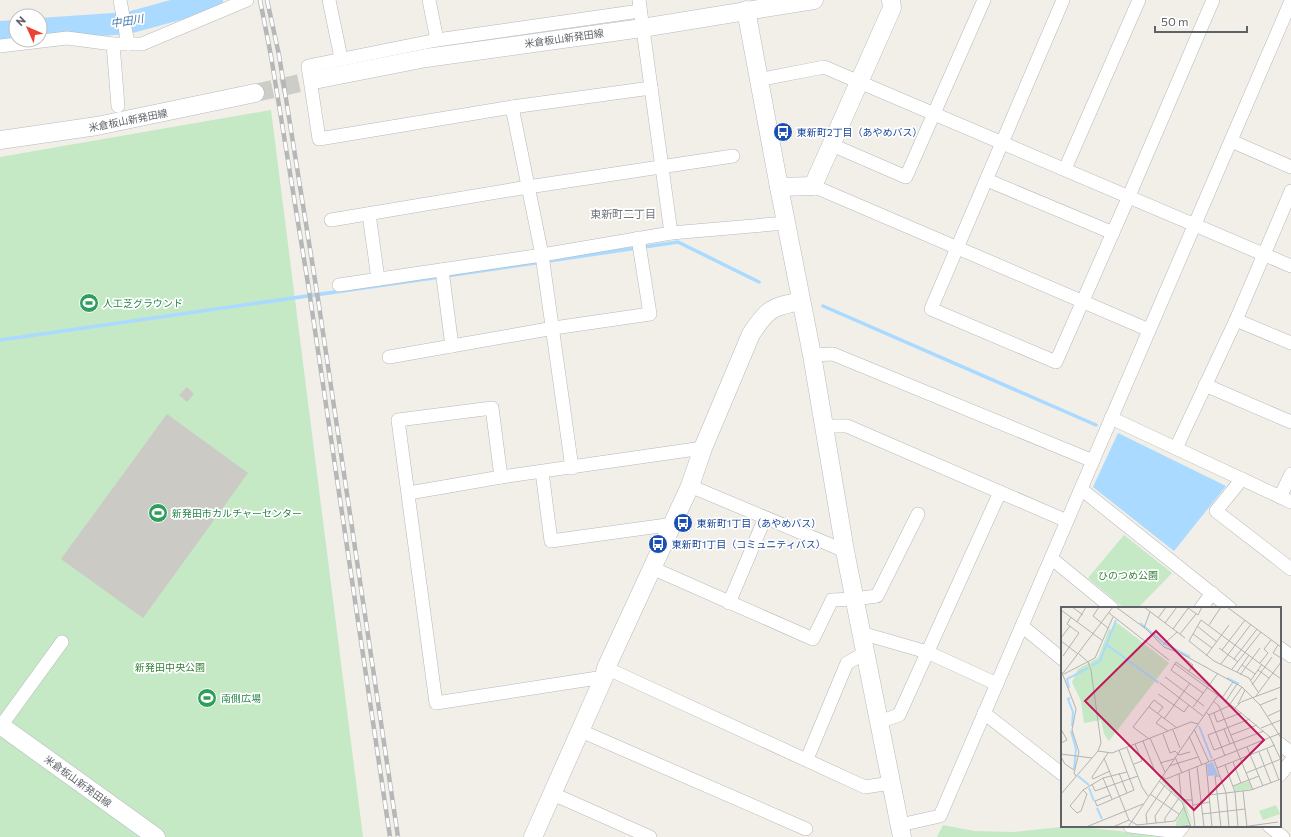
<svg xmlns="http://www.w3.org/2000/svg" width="1291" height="837" font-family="Commissioner,'Noto Sans JP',sans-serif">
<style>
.green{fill:#c5e8c5}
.water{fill:#aadaff}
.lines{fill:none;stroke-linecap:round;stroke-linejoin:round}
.stream{stroke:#aadaff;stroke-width:3.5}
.river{stroke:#aadaff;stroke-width:22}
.building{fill:#cccac5}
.secondary-tunnel{stroke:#ccccc8;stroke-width:18;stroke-dasharray:18 9;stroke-linecap:butt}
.street-casing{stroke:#b5b8bc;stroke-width:14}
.secondary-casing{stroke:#b6babf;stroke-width:19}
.street{stroke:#fff;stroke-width:13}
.secondary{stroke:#fff;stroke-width:18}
.rail-casing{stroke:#b6b7b8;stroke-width:4.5}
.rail{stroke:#fff;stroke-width:3;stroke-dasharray:9;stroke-linecap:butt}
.labels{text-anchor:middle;stroke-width:3.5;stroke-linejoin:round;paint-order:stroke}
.street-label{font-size:10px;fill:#5f6368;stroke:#fff}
.transit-label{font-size:10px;fill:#164399;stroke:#fff;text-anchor:start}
.leisure-label{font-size:10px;fill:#27864d;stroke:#fff;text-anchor:start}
.park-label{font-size:10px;fill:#348238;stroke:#fff}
.water-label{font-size:11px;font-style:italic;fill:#4174aa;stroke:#fff}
.neighbourhood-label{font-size:11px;fill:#70757a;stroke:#fff}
.inset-river{fill:none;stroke:#aadaff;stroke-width:2}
.inset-road{fill:none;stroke:#b3b3b1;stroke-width:1}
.view{fill:#c2185b;fill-opacity:0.15;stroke:#c2185b;stroke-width:2}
.inset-edge{fill:none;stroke:#5f6368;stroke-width:2}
</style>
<rect width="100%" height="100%" fill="#f1efe8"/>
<g class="green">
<path d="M271,110l92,727h-363v-680z"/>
<path d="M1124,535l48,38 -34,35h-14l-36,-30z"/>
<path d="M943,825l31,6 40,1 56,-6 106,11h-239z"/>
</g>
<path class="water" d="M1118,433l108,53 -52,65 -81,-64z"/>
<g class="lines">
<g class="stream">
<path d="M446,276l232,-34 81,40"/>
<path d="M823,306l273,119"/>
<path d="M0,340l440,-63"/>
</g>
<g class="river">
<path d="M40,29l88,-6 84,-23"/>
<path d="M0,32l16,-1"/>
</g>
</g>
<g class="building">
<path d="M187,387l7,7 -7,8 -8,-7z"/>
<path d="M167,414l81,59 -105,145 -82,-59z"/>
</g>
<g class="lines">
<path class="secondary-tunnel" d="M255,93l59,-13"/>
<defs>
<g id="street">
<path d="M120,0l8,44"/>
<path d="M329,0l12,58"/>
<path d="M429,0l8,40"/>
<path d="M639,0l32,233"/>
<path d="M1063,0l-132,309 125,53 73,-166 84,-196"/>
<path d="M640,11l-203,29 -129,26 11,73 193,-32 139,-19"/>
<path d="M113,44l5,62"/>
<path d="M0,46l67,-8 46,6h29l105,-44"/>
<path d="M758,80l66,-13 467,199"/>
<path d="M512,107l30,148 30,213"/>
<path d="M1231,141l60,26"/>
<path d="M832,145l74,32 78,-177"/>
<path d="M1065,169l74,-169"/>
<path d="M987,180l126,53"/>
<path d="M813,186l336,144"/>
<path d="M369,214l9,65"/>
<path d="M331,220l197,-33 205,-31"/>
<path d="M442,270l10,76"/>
<path d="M339,285l203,-30 129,-22 115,-10"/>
<path d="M1236,320l55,23"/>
<path d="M812,355l21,-1 260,107"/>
<path d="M389,357l165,-29 96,-14 -12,-76"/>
<path d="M1205,385l86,37"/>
<path d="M1111,418l180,84"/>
<path d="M824,426h23l220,95"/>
<path d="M1176,448l60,-128 55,-129"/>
<path d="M542,472l9,69 123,-17"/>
<path d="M501,477l-9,-69 -94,12 38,283 168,-26"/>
<path d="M1242,479l-26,32 75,58"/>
<path d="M690,486l155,65"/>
<path d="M1081,489l149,119"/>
<path d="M409,493l92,-16 202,-29"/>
<path d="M1280,497l11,-23"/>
<path d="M1051,558l61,50"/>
<path d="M652,568l161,71 19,-39 22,-1 23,-3 41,-82"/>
<path d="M729,603l36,-85"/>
<path d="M1201,608l11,-15"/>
<path d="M1022,626l40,33"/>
<path d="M861,633l66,19 70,32"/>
<path d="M1280,648l11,8"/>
<path d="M606,668l259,119 26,-4"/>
<path d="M984,713l78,61"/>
<path d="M879,722l20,-7 101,-223"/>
<path d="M1,726l61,-84"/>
<path d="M581,731l225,98"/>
<path d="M1280,744l11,9"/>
<path d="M807,759l40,-96 18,-10"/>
<path d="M1280,775l11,-14"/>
<path d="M553,794l97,43"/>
<path d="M900,825l40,-9 351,-815"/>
<path d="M1130,826l48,6 5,-6"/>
<path d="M1269,826l14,11"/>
</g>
<g id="secondary">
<path d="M746,10l33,177 33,168 33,196 57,286"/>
<path d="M314,80l112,-22 216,-30 172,-28"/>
<path d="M0,140l97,-14 158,-33"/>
<path d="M779,187l34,-1 79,-178 -1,-8"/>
<path d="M0,725l156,112"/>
<path d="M533,837l71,-160 2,-9 84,-182 13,-38 48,-114c17,-26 21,-27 50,-33"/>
</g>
</defs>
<use href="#street" class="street-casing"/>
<use href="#secondary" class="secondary-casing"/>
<use href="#street" class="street"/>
<use href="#secondary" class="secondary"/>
<defs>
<g id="rail">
<path d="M260,0l11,56 38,234 81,547"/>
<path d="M267,0l12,55 39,244 80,538"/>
</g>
</defs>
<use href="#rail" class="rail-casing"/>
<use href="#rail" class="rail"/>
</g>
<defs>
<symbol id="bus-disc" viewBox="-11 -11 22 22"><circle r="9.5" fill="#1a4fb4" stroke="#fff"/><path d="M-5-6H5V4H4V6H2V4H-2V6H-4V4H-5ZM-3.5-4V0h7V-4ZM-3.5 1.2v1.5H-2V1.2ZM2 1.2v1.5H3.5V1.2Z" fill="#fff"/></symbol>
<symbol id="stadium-disc" viewBox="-11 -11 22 22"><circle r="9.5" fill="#2e9e5b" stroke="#fff"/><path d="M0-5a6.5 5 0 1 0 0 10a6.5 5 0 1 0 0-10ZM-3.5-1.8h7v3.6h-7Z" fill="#fff"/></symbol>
</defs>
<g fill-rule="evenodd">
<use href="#bus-disc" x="772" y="121" width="22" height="22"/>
<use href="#stadium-disc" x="78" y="292" width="22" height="22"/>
<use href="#stadium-disc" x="147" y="502" width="22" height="22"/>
<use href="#bus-disc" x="672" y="512" width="22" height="22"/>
<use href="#bus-disc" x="647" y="533" width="22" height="22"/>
<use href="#stadium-disc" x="196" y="687" width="22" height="22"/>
</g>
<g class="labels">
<g class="street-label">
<text transform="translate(564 38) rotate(-8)" y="4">米倉板山新発田線</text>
<text transform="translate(128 120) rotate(-11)" y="4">米倉板山新発田線</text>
<text transform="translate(78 781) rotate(36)" y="4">米倉板山新発田線</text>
</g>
<g class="transit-label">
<text x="797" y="136">東新町2丁目（あやめバス）</text>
<text x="697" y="527">東新町1丁目（あやめバス）</text>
<text x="672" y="548">東新町1丁目（コミュニティバス）</text>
</g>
<g class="leisure-label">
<text x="103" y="307">人工芝グラウンド</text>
<text x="172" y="517">新発田市カルチャーセンター</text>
<text x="221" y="702">南側広場</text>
</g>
<g class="park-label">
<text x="1128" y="579">ひのつめ公園</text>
<text x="170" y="671">新発田中央公園</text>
</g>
<g class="water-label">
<text transform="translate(127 21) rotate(-9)" y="4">中田川</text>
</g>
<g class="neighbourhood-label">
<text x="623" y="218">東新町二丁目</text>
</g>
</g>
<g transform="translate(1061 607)">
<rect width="220" height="220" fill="#f1efe8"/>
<path d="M55,15l53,41 -60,78 -5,-7 -3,-14 -17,3 -3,-22 -9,-19 6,-13 20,-11 11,-29 2,1zM105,173l18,20 10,27 -13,-27 -20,-19zM188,174l3,8 -17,2 -1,-5zM215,198l4,9 -17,6 -4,-9zM123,201l6,16 -14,2v-4z" fill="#c5e8c5"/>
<path d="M152,155l5,13 -10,1 -1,-12z" fill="#aadaff"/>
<path class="inset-river" d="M79,16l25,21 25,13M46,38l52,38M30,59l9,-5 16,-41M166,71l12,6M8,81l-2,-9 21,-11M9,91l-2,1 5,13 -1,14M138,119l13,33M10,124l5,18 -2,20M17,169l11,9M28,181l5,13M36,201l5,11"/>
<path class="inset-road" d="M11,0l11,8M38,0l-6,9 15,12M55,0l30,22 18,18 13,5M83,0l41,31M166,0l54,40M127,1l10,7 4,-8M0,3l42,31M48,6l60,47M97,11l8,-11M16,15l9,-15M104,16l12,-16M148,18l12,-18M136,19l20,16M83,21l6,-16M112,22l16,-22M119,27l16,-20M132,27l19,14M0,31l9,-12M0,34l17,13M102,38l14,-13M217,38l-5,8 8,5M158,41l19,14M161,43l23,-30M119,46l62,34 18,18 21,33M2,49l16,-23 -12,-9 4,-7M145,49l23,-31M123,51l9,7 -4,6M173,52l23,-30M199,56l8,-10 -4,-4 7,-9M114,57l60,44 6,-6 40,-15M160,57l30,-40M181,58l13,9M171,62l29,-37M0,63l15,39 -4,21 7,22 -5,21 2,3M197,63l11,8M176,65l12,-17M3,67l31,-16 18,-41M179,68l20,-27M0,69l52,-69M104,70l39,29M190,73l11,-16M99,76l43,33M191,78l20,-28M197,85l-9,-14 -35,-17 -25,-20 12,-21 80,59M142,86l-32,-23 5,-8 33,24M97,87l26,18 5,-7M195,89l25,-34M161,91l11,-16M152,94l6,5 34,84M165,94l11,-17M169,97l12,-17M177,97l7,-14M199,98l17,-7M88,100l28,21M132,100l25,-34M174,101l35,29 11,23M145,105l3,3 22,-10M153,106l3,9 24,-9M148,108l16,41M101,109l-6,7 12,8M207,109l13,-6M103,112l26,-36M189,112l-42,16 6,15 50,-19M200,121l20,-8M0,122l6,11 -6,3M133,122l15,33M163,122l6,15M112,123l7,18M102,127l7,19 5,-2 4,4 11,-3M170,128l26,-10M128,129l13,29M89,131l15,34M88,132l-16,-12 21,-27 9,7 -5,6M82,134l11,28M186,140l16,39M66,141l15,39 6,9M206,142l12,31M58,143l8,22M37,144l14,2 79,-31 7,2M198,145l12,31M47,146l-16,24 1,2 17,-8M0,147l31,4M0,150l4,7 9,6M114,150l7,16M43,151l25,62 8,5 38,-4 9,-14M153,153l12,33 3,34M172,155l8,21M99,156l14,-4M145,156l6,64M73,157l8,-3 -7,-17M164,158l10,27 3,35M108,159l29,-9M136,159l7,61M156,161l58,-23M128,163l6,57M58,166l8,20M185,166l35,-14M118,167l2,22 4,4h7M101,169l4,3 115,-46M159,169h-5l6,51M42,171l9,21M98,174l23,21 9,25M31,177l3,7 43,-15M172,179l26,-10M22,183l4,4 -6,17 -4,2 -7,-7 13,-16 20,-12 24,-6 7,18 -37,16 -2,-5 15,-6M182,184l4,36M0,187l37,-43 3,-8 -10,-73 -3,-8 -9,-8M89,187l29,20M148,188l42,-5 30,-11M132,198l17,-3M141,207l43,-5M104,215v-4l14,-20M95,216l-1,-7 17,-25M86,217l-1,-10 19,-29M25,220l57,-23M52,220l16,-7M67,220l90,-132M114,220l16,-2M181,220l36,-5"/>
<path class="view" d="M95,24l108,109 -70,70 -109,-109z"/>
<rect width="220" height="220" class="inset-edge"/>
</g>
<g transform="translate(28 28) rotate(315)"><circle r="19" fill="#ffffff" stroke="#bfc1c3"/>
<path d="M0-3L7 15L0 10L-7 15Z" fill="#ea4335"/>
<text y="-6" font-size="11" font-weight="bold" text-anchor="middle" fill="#5f6368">N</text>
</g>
<path d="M1155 26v6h92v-6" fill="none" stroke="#5f6368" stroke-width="2"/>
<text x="1161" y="26" font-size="12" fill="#5f6368" stroke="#ffffff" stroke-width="3" paint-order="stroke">50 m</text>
</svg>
